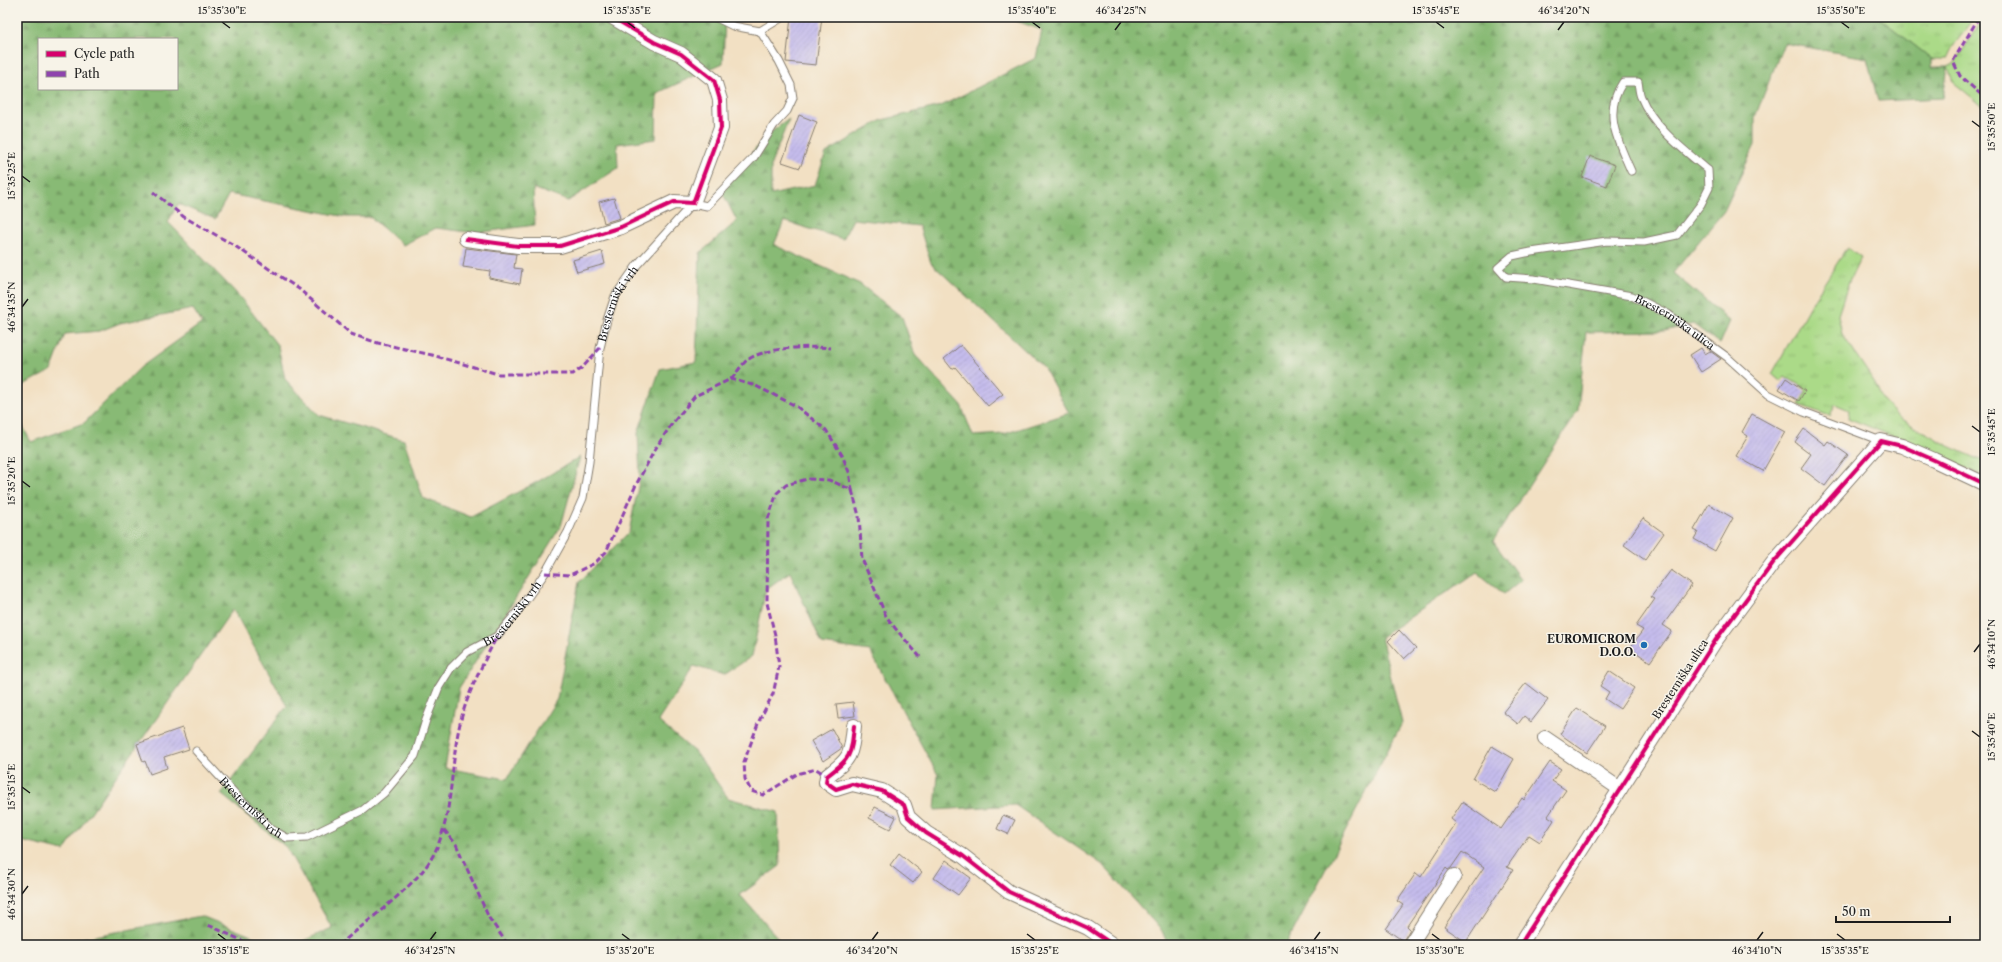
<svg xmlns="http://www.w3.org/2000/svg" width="2002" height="962" font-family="'Libre Caslon Text',serif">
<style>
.grass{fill:url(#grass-tufts);stroke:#647b52}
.forest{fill:url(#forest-firs);stroke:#526b48;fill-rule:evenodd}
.building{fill:url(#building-hatch)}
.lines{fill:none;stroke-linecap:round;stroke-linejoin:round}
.service-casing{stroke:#877e70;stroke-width:9}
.minor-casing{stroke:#877e70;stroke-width:16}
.service{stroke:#fff;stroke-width:7}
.minor{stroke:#fff;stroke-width:14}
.quiet{stroke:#8e44ad;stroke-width:3;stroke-dasharray:6 3;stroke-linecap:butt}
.cycleway-casing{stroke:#f7f3e8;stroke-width:6}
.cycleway{stroke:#d6006c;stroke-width:4}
.ticks{fill:none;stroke:#1c1c1c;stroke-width:1.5}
.poi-dot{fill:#1f6fb2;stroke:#f7f3e8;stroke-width:1.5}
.labels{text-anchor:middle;stroke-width:3;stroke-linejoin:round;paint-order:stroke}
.street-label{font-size:11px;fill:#1c1c1c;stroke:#f7f3e8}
.poi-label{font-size:11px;font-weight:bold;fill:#1c1c1c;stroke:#f7f3e8;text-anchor:end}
.neatline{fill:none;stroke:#1c1c1c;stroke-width:1.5}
.ticks-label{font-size:10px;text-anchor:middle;fill:#1c1c1c}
</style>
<defs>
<pattern id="grass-tufts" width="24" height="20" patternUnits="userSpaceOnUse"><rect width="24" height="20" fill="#abda88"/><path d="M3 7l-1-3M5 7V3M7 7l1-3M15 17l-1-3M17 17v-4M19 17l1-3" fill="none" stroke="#93ba75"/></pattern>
<pattern id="forest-firs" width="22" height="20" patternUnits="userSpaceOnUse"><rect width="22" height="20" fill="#88ba74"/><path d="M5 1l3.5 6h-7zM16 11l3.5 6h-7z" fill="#759f64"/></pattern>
<pattern id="building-hatch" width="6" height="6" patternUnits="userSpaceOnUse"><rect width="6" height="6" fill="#c5bcec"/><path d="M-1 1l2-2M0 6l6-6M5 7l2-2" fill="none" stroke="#a9a1ca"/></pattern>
</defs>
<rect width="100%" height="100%" fill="#f7f3e8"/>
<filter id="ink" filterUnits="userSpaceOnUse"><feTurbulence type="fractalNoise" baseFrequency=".025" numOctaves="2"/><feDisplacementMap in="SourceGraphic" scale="8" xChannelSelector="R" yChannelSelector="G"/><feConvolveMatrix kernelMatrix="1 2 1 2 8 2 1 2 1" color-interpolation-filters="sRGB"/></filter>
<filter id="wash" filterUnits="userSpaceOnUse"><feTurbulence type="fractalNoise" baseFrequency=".012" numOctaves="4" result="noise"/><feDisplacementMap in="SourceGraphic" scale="16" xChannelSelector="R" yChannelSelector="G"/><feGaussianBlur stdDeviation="0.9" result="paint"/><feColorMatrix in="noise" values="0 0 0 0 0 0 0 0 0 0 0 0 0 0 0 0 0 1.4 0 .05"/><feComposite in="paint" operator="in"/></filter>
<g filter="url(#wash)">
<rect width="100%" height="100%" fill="#f2e0c3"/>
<g class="grass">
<path d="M1878,17h97c-7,12 -26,30 -27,42h-16z"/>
<path d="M1984,17h1v91l-32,-26 -5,-15 6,-3z"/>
<path d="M1847,248l14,9 -12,25 -11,33 4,19 33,49 7,16 17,19 50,28 36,16v15l-42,-20 -95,-39 1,-8 -14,-6 -5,12 -31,-11 8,-15 -22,-14 -5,5 -8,-7 37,-67z"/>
</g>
<g class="forest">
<path d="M17,17h708l-2,46 -66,30 -1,46 -39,5 1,24 -50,33 -35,-13 2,37 -59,8 -40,-5 -33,17 -33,-28h-24l-117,-23 -14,25 -37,-15 -10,18 72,75 38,49 7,33 34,36 85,25 19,58 48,19 66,-35 43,-25 -19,69 -102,162 -14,80 62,11 50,-80 22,-117 50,-50 11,-55 -2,-44 22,-64 36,-7 4,-109 37,-32 -16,-31 46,-55 22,-16 -18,45v31l44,-10 11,-32 56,-33 59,-14 95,-48 6,-28 -37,-13h873l54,42v8h16l-5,31 -65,3 -11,-43 -83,-15 -29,74v28l-31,66 -51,62 57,48 -10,23 -27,-20 -29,7 -78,1 -8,78 -85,131 28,39 -17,14 -27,-22 -96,65 21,86 -116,222h-118l-6,-14 -59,-66 -88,-60 -80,5 3,-35 -68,-124 -48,-7 -32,-72 -24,17 -14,67 -28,19 -30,-9 -36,55 39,33 31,44 50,14 2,54 -40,29 44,50h-490l38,-17 -46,-81 -65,-53 66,-88 -54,-97 -169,242 -47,-11v-425l14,27 53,-19 57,-56 61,-44 -9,-14 -73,14 -20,8 -35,3 -14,37 -34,17zM39,39h138v50h-138zM853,219l66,7 12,37 113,105 25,45 -65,21 -31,2 -12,-31 -46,-50 -13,-38 -42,-33 -86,-39 10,-24 59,18z"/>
<path d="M201,916l73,29h-207l7,-5z"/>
</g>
<g id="blocks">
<g class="building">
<path d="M791,17h31l-6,48 -30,-3z"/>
<path d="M799,115l18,7 -17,46 -18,-6z"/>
<path d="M1590,156l25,9 -8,21 -25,-9z"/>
<path d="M614,198l6,20 -16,5 -5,-21z"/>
<path d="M466,248l50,6 -2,14 8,1 -2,15 -31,-6 1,-7 -27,-4z"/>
<path d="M602,251l3,13 -28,8 -4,-12z"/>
<path d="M961,345l42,49 -15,12 -33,-39 -3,2 -8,-10z"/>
<path d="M1701,348l4,6 5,-3 11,8 -20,13 -11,-17z"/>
<path d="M1786,378l19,13 -6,10 -20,-12z"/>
<path d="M1752,414l33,18 -22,39 -27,-15 12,-20 -6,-4z"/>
<path d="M1804,429l21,16 3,-4 20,14 -23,31 -24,-18 10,-14 -16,-12z"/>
<path d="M1709,504l24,14 -18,33 -21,-12 4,-7 -4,-2z"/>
<path d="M1643,518l21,15 -19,27 -21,-15z"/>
<path d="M1671,570l21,15 -29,40 9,6 -22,31 -20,-14 13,-18 -7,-4 19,-27 -4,-2z"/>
<path d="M1399,630l17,18 -12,11 -16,-18z"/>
<path d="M1609,671l25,17 -14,21 -15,-10 4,-7 -9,-6z"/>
<path d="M1526,683l22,17 -17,22 -7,-6 -6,8 -15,-12z"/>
<path d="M853,702l2,14 -17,2 -2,-14z"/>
<path d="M1577,708l28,18 -18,27 -27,-19z"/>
<path d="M182,728l7,21 -25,8 3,11 -17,6 -5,-13 -2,1 -6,-18z"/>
<path d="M832,729l10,19 -19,13 -12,-20z"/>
<path d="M1492,746l22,13 -19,33 -22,-13z"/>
<path d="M1550,762l11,7 -9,12 14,9 -18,26 6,4 -14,22 -11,-7 -22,32 6,3 -47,72 -22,-15 40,-60 -22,-15 -11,16 -3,2 -2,-2 -39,58 3,3 -7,12 -17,-12 17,-24 -6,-4 19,-28 5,4 35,-54 -5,-4 11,-17 39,27 21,-31 2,2z"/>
<path d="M875,807l21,10 -6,12 -21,-11z"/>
<path d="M1003,815l12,5 -7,14 -11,-5z"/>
<path d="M899,853l23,19 -9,11 -23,-18z"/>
<path d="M946,860l25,18 -13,17 -24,-17z"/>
</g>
</g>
</g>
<g filter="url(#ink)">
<use href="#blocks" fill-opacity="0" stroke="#877e70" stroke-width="1"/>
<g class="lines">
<defs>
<g id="service">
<path d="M715,17l18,9 27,5"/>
<path id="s1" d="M1631,171c-13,-30 -29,-58 -8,-89h15c1,5 1,11 3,15 12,30 43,53 67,73l1,18 -8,16 -24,31 -33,7 -37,-1 -76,11 -19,4 -14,12 8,9 28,2 98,17 36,18 59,43 41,37 36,18 77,29"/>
<path id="s2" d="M196,751l45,49 18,15 12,14 16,9 20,-1 56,-27 21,-17 31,-37 11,-36 13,-33 12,-19 16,-16 30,-16 21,-25 27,-38 23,-41 15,-34 6,-36 11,-114 7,-28 8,-24 22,-31 56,-62 14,3 47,-49 20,-32 13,-14 6,-13 -2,-13 -12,-24 -19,-30 23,-14"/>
</g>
<g id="minor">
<path d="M466,239l52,7h42l61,-19 53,-25 19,1 28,-75 -1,-28 -6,-20 -33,-26 -27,-12 -42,-25"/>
<path d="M854,726c-3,30 -3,32 -27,50l-1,6 10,7 16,-5 30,7 22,14 4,12 18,16 37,23 46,36 79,36 25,17"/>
<path d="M1545,738l75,51"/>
<path d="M1410,945l44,-69"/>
<path d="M1520,945l195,-304 58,-78 108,-122 21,5 32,14 51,24"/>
</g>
</defs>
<use href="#service" class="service-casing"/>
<use href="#minor" class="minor-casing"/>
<use href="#service" class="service"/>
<use href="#minor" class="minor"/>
<g class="quiet">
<path d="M774,17l4,3"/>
<path d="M1979,17l-26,44 7,15 25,22"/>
<path d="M153,192l31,25 48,27 67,45 52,45 27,9 54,12 66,19h75l10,-7 17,-19"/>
<path d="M731,379c5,-5 9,-12 14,-17 15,-15 66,-16 86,-14"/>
<path d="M852,490l7,26 3,43 24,57 9,12 25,29"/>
<path d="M545,573l25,2 25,-12 11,-11 30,-67 18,-34 17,-26 24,-29 36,-17 25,7 40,20 30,24 16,25 7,17 3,18 -23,-10 -22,-1 -21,6 -9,8 -9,26 -1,84 8,32 4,32 -6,27 -14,27 -15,41 1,17 6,12 12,4 34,-21 19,-5 11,7"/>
<path d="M444,830l12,14 33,74 19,27"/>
<path d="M208,925l44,20"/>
<path d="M339,945c26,-22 65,-51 86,-77 29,-38 24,-95 34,-140 7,-33 23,-62 38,-92"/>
</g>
<defs>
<g id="cycleway">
<path d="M466,239l52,7h42l61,-19 53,-25 19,1 28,-75 -1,-28 -6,-20 -33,-26 -27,-12 -42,-25"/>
<path d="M854,726c-3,30 -3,32 -27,50l-1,6 10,7 16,-5 30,7 22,14 4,12 18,16 37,23 46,36 79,36 25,17"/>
<path d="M1520,945l195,-304 58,-78 108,-122 21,5 32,14 51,24"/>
</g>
</defs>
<use href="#cycleway" class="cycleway-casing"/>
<use href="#cycleway" class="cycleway"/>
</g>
</g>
<path class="ticks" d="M222,22l8,6M627,22l8,6M1032,22l8,6M1436,22l8,6M1841,22l8,6M1115,30l6,-8M1558,30l6,-8M1972,121l8,6M22,176l8,6M22,307l6,-8M1972,426l8,6M22,481l8,6M1974,652l6,-8M1972,731l8,6M22,787l8,6M22,894l6,-8M218,934l8,6M622,934l8,6M1027,934l8,6M1432,934l8,6M1837,934l8,6M430,940l6,-8M872,940l6,-8M1314,940l6,-8M1757,940l6,-8"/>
<circle class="poi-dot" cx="1644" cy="645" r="4"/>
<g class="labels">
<g class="street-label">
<text dy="4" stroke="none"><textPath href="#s2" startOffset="799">Bresterniški vrh</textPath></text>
<text dy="4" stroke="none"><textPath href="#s1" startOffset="675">Bresterniška ulica</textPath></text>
<text dy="4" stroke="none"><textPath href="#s2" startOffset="463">Bresterniški vrh</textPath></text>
<text transform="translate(1680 679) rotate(-57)" y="4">Bresterniška ulica</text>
<text dy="4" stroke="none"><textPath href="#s2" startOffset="79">Bresterniški vrh</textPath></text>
</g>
<g class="poi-label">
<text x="1636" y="643">EUROMICROM<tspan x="1636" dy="13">D.O.O.</tspan></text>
</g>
</g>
<rect width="2002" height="962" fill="none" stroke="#f7f3e8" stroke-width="44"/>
<rect x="38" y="38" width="140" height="52" fill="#f7f3e8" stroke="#9f9d96"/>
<rect x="46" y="51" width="20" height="6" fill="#d6006c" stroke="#9f9d96"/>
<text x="74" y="58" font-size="12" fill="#1c1c1c">Cycle path</text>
<rect x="46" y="71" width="20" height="6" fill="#8e44ad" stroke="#9f9d96"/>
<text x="74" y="78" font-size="12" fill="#1c1c1c">Path</text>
<path d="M1836 916v6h114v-6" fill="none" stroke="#1c1c1c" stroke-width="2"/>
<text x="1842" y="916" font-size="12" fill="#1c1c1c" stroke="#f7f3e8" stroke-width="3" paint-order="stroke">50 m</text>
<rect x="22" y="22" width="1958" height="918" class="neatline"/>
<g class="ticks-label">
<text x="222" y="14">15°35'30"E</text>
<text x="627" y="14">15°35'35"E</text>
<text x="1032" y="14">15°35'40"E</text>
<text x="1121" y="14">46°34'25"N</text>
<text x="1436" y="14">15°35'45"E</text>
<text x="1564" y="14">46°34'20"N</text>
<text x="1841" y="14">15°35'50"E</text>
<text transform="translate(1991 127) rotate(-90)" y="4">15°35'50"E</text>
<text transform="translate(11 176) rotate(-90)" y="4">15°35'25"E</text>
<text transform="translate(11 307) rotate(-90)" y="4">46°34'35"N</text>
<text transform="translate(1991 432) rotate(-90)" y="4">15°35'45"E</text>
<text transform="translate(11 481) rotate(-90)" y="4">15°35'20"E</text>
<text transform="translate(1991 644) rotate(-90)" y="4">46°34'10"N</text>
<text transform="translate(1991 737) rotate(-90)" y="4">15°35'40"E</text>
<text transform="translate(11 787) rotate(-90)" y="4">15°35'15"E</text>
<text transform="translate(11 894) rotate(-90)" y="4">46°34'30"N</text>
<text x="226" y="954">15°35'15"E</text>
<text x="430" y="954">46°34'25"N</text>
<text x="630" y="954">15°35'20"E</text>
<text x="872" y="954">46°34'20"N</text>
<text x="1035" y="954">15°35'25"E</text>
<text x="1314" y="954">46°34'15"N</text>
<text x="1440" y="954">15°35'30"E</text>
<text x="1757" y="954">46°34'10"N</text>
<text x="1845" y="954">15°35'35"E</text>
</g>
</svg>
